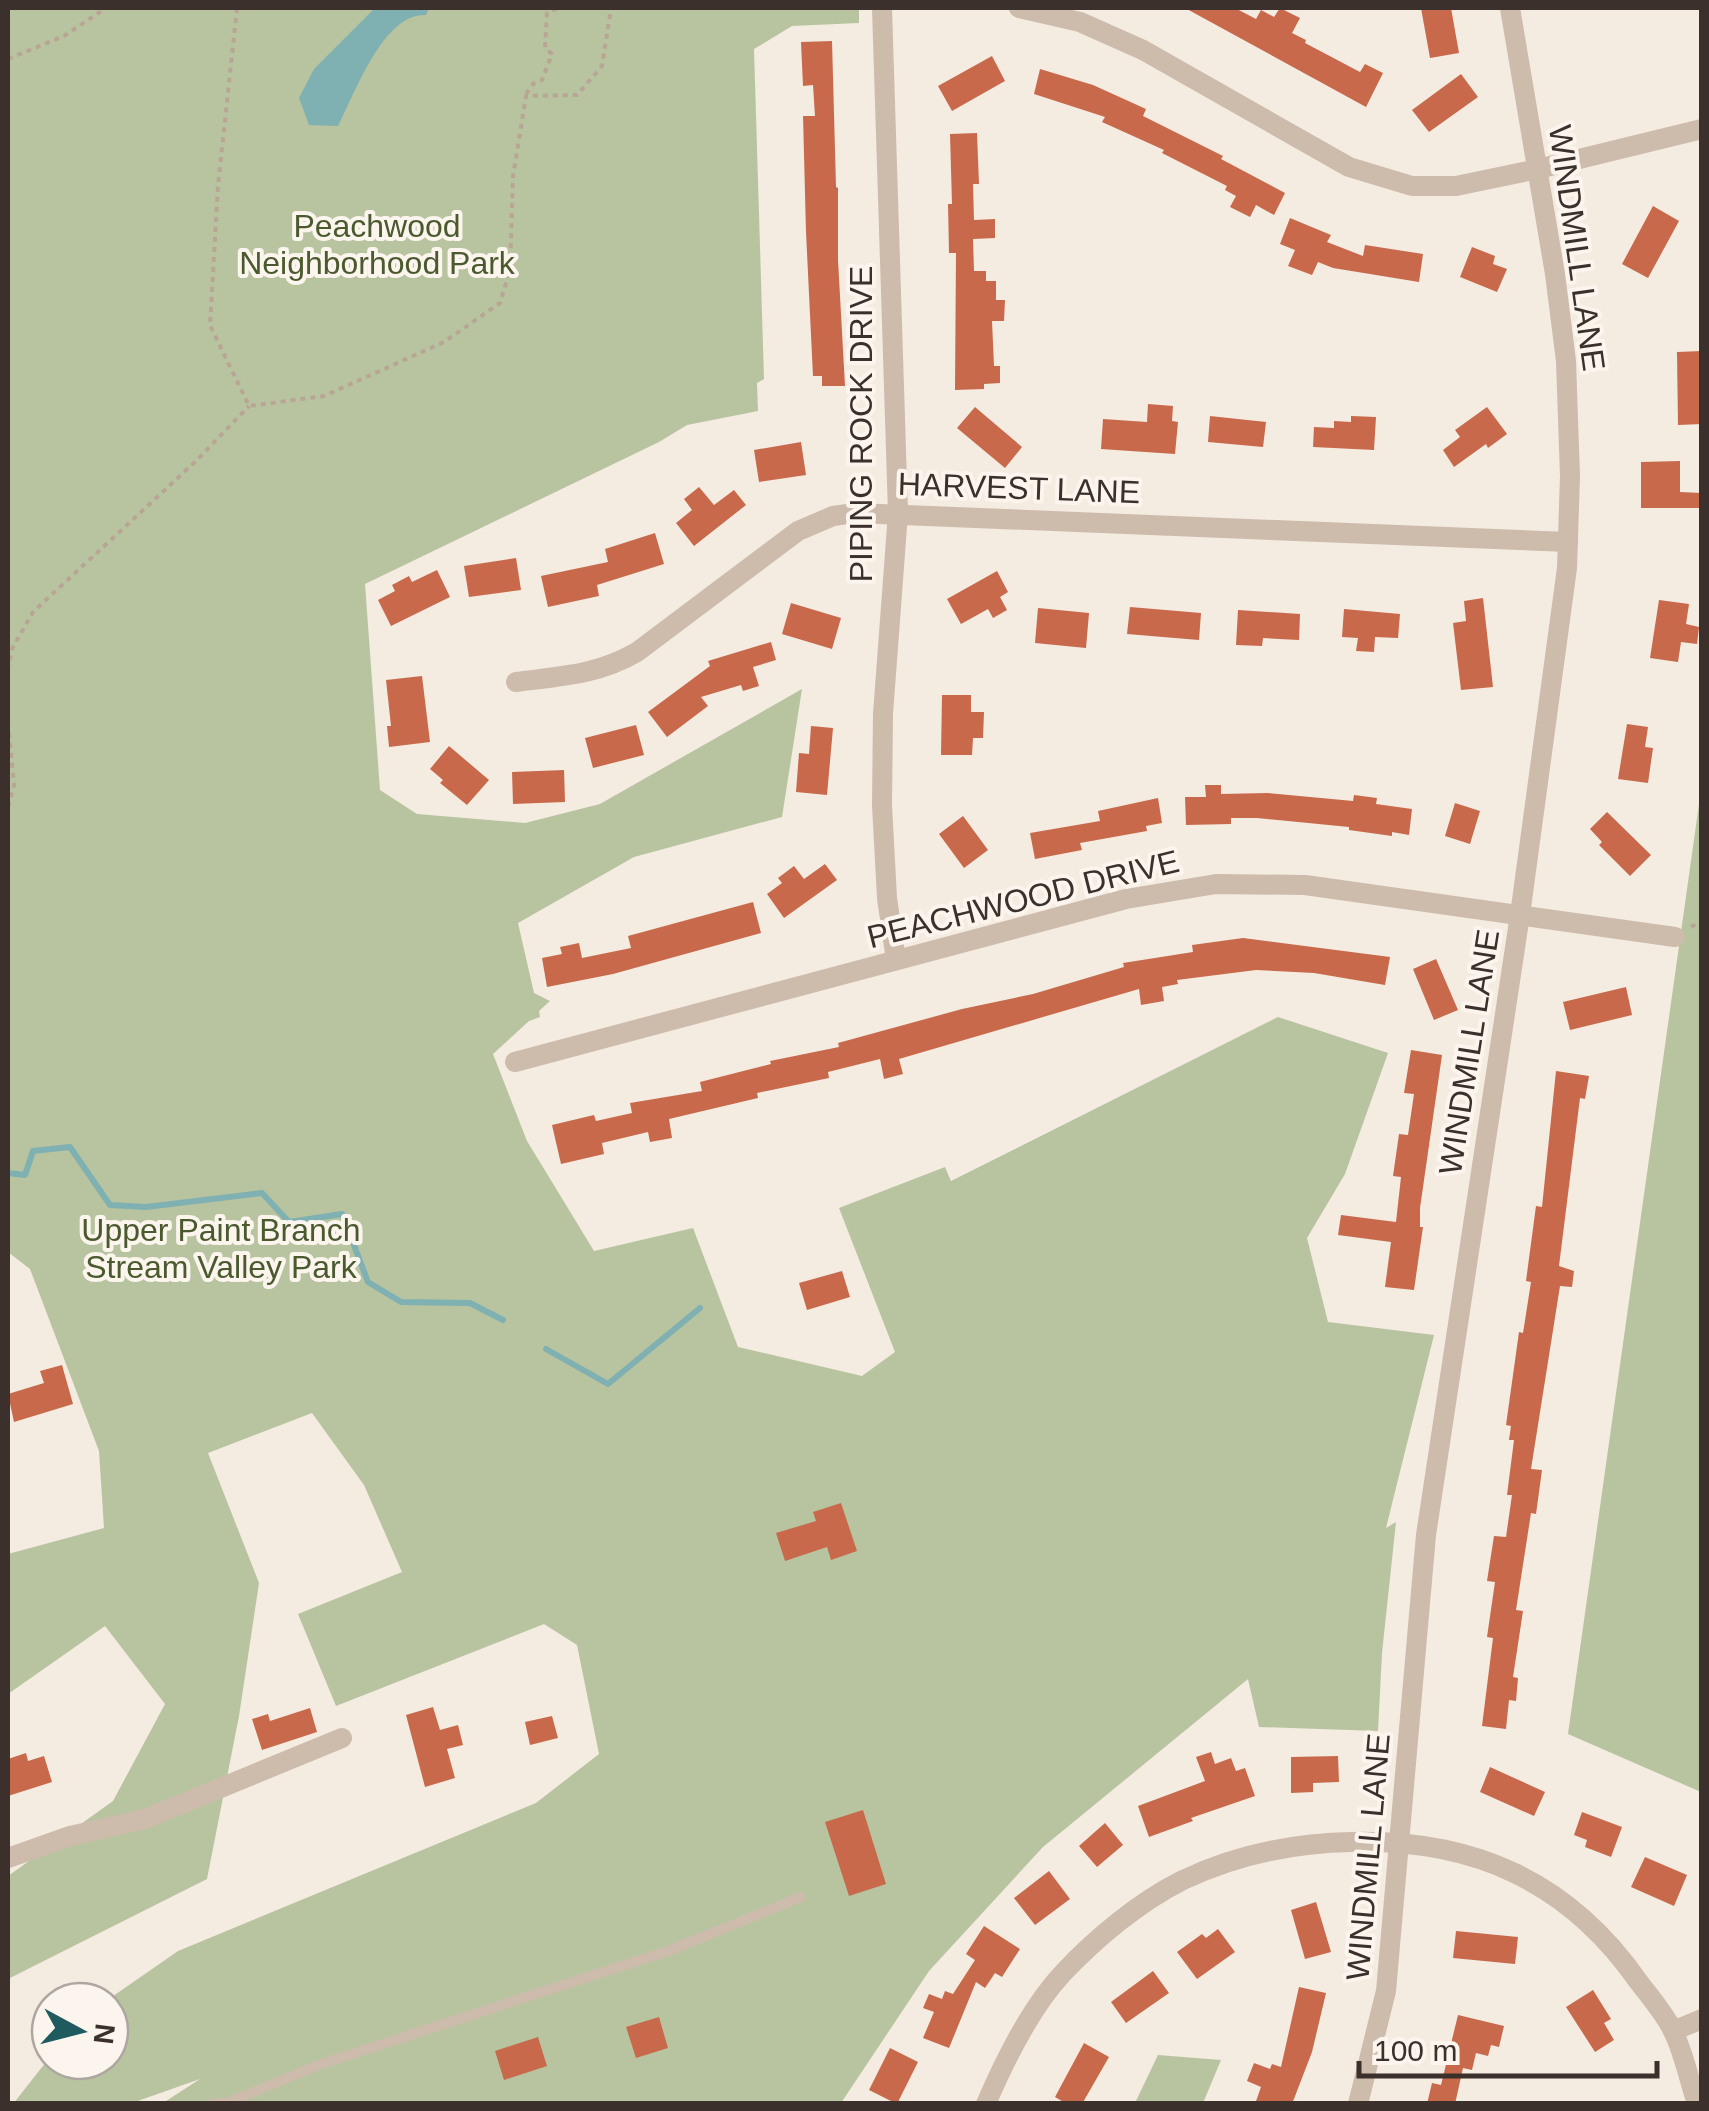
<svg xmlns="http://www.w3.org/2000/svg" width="1709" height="2111" font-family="Arial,sans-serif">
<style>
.green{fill:#b8c4a0}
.water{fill:#7fb0b2}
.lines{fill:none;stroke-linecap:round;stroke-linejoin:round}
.stream{stroke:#7fb0b2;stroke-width:6}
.building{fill:#c8694b}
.path{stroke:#b9a596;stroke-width:4;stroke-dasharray:5 5;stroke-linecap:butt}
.lane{stroke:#cdbbac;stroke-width:10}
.street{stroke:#cdbbac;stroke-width:20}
.labels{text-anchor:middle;stroke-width:8;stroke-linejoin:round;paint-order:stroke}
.park-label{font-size:32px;fill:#4a5a2e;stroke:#fbf5ee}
.street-label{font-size:32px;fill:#3b302b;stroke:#fbf5ee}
</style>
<rect width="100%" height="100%" fill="#f4ebe1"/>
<g class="green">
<path d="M8,8h851v15l-67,3 -38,23 10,330 -7,4 1,28 -71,14 -28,17 -294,142 15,206 37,24 108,9 75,-19 202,-115 -20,128 -148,40 -116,66 16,70 16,8 -11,10 1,6 -11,4 -36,33 34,87 67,110 99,-23 45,119 124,29 33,-24 -56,-144 106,-41 6,14 327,-164 110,36 -43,121 -38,64 21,84 106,13 -48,193 10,-6 -14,131 -4,78 -119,-4 -11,-48 -205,168 -114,124 -88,132h-678l37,-24 -68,24 -119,1 37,-47v4h60v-60h-4l72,-50 358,-148 63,-49 -22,-109 -33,-21 -208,82 -38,-92 104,-42 -38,-87 -52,-72 -104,40 51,130 -20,133 -32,163 -199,100v-103l105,-75 52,-97 -60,-78 -97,68v-140l96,-26 -5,-77 -69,-182 -22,-17z"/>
<path d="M1701,790v1002l-133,-58z"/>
<path d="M1158,2055l63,5 -18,43h-68z"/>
</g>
<path class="water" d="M375,8h54l-3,7c-42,-3 -71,78 -88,111l-29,-1 -10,-27 15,-29z"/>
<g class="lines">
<g class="stream">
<path d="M8,1173l17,2 8,-24 37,-4 40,58 36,2 116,-14 27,29 53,-8 26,68 33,20 69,1 33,17"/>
<path d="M546,1349l62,35 92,-76"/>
</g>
</g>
<g class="building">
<path d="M1185,8h50l21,11 5,-9 13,7 6,-9 20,10 -8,15 14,7 -1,3 55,29 5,-8 18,9 -17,34z"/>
<path d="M1421,8h30l8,45 -29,5z"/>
<path d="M832,41l4,146 2,1v72l7,126h-23v-10h-9l-7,-144 -3,-116h12l-2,-31 -10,1 -2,-44z"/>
<path d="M992,56l13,25 -53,30 -14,-25z"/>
<path d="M1040,69l53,16 53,24 -3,7 80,40 -2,3 64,34 -11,22 -18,-10 -6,12 -20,-10 6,-11 -11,-6 2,-4 -65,-33 2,-3 -62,-28 3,-5 -71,-23z"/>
<path d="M1461,74l17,23 -49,35 -17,-22z"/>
<path d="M977,133l2,51h-6l1,36 21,-1v19l-22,1 1,32h12v10h10v19h9l-1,21h-12l2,45h6v17l-16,1v5l-29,1 1,-137h-7l-1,-49h4l-2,-70z"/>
<path d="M1653,206l26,15 -31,57 -26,-14z"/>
<path d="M1290,218l41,17 -4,7 36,14 2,-11 58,9 -4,28 -86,-14 -15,-6 -6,13 -24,-9 7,-16 -15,-6z"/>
<path d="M1472,247l23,9 -2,8 14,5 -10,23 -37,-15z"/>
<path d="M1702,351v73l-24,1 -1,-73z"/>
<path d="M1148,404l25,2 -1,15 6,1 -3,32 -74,-5 2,-30 44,3z"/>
<path d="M975,407l47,40 -17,21 -48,-40z"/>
<path d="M1487,407l20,27 -19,14 -2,-4 -32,23 -11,-17 17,-13 -5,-7z"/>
<path d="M1210,416l56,6 -3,25 -55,-5z"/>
<path d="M1351,416l25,1 -2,33 -61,-3 1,-20 20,1v-7l17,1z"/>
<path d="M801,442l5,33 -47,7 -5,-32z"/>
<path d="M1680,461v31l22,1v15h-61v-46z"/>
<path d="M699,487l15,18 20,-15 12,15 -52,41 -18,-23 16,-13 -8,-11z"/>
<path d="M655,533l9,31 -67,21 2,11 -51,11 -7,-31 67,-14 -3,-13z"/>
<path d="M516,558l5,32 -52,7 -5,-31z"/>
<path d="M437,570l13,27 -59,29 -13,-26 17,-9 -3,-6 17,-9 3,6z"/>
<path d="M997,571l11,21 -8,5 7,13 -14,8 -5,-9 -27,15 -14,-25z"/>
<path d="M1483,598l10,89 -32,3 -8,-67 13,-2 -2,-20z"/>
<path d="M1659,600l30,4 -3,20 13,3 -2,17 -16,-2 -3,20 -28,-4z"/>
<path d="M791,603l50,15 -9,31 -50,-15z"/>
<path d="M1130,607l71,6 -2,27 -72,-6z"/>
<path d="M1038,608l51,5 -3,35 -51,-5z"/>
<path d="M1344,609l56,5 -2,24 -23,-1 -1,15 -18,-1 2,-13 -16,-1z"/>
<path d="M1238,610l62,4 -1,26 -36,-2 -1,8 -26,-1z"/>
<path d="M771,642l5,18 -23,7 6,19 -16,5 -2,-6 -40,12 7,9 -41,31 -19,-25 62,-46 -2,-5z"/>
<path d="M422,676l8,66 -41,5 -2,-21h4l-5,-46z"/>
<path d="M942,695h29v17h13l-1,26h-10l-1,17h-31z"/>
<path d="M1627,724l21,3 -3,20 8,1 -5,35 -30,-4z"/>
<path d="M636,725l8,30 -51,13 -8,-30z"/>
<path d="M811,726l22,2 -6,67 -31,-3 3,-39 10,1z"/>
<path d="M449,746l40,34 -22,25 -27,-22 3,-3 -13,-11z"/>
<path d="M564,770l1,32 -52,2 -1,-32z"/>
<path d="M1205,785h16v9l47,-1 85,8 1,-6 23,3 -1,6 36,5 -3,26 -17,-3v4l-43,-6v-3l-92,-9h-26v6l-45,1 -1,-28h21z"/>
<path d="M1158,798l4,25 -16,3 1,5 -67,12 2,7 -47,9 -5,-26 70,-12 -2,-10z"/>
<path d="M1455,803l25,8 -10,33 -25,-8z"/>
<path d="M1607,812l44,43 -21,21 -31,-31 3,-3 -12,-13z"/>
<path d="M963,816l25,34 -24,18 -25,-34z"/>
<path d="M825,864l12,16 -53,38 -17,-24 15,-11 -4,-5 16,-12 10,13z"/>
<path d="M753,902l8,31 -148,41 -66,13 -5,-29 20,-4 -2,-7 19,-4 3,15 49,-10 -3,-12z"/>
<path d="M1243,938l147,19 -5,28 -71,-12 -58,-3 -79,10 1,4 -16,3 2,14 -23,4 -2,-16 -240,70 4,15 -19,5 -4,-20 -52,13 1,6 -72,15 1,5 -89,21 3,19 -22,4 -2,-10 -46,11 2,11 -43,10 -9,-39 42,-10 2,6 36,-8 -2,-10 72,-12 -2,-9 71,-18 -1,-3 69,-14 -1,-4 124,-34 71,-15 91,-27 -1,-4 70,-11 -1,-7z"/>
<path d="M1436,959l22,51 -24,10 -21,-51z"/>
<path d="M1626,987l6,28 -62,15 -7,-28z"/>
<path d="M1411,1050l31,5 -22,153v19h3l-9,63 -29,-3 6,-45 -53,-7 3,-20 55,7 5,-45 -8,-1 6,-42 9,1 6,-41 -10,-1z"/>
<path d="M1556,1071l33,5 -4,23 -5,-1 -21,168 15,5 -2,16 -12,-1 -29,183 11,1 -6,44 -5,-1 -15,97 7,1 -10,66 5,1 -2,23 -7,-1 -3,29 -24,-3 11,-88 -6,-1 8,-55 -8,-1 7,-45 12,1 6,-42h-5l7,-55h-5l2,-14 -5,-1 13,-93 4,1 8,-51 -5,-1 10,-75 6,1z"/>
<path d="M842,1271l8,26 -43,13 -8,-27z"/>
<path d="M62,1365l11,39 -59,18 -6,-28 36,-11 -4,-12z"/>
<path d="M841,1503l16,48 -26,9 -4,-13 -42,14 -9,-28 40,-12 -3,-9z"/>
<path d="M433,1707l7,23 18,-5 5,20 -16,4 8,29 -30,9 -19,-72z"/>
<path d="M310,1708l7,24 -55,18 -10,-31 16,-5 2,7z"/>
<path d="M552,1716l6,22 -28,7 -5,-23z"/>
<path d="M1211,1752l4,12 16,-6 5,13 9,-3 10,28 -64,22 2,3 -44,16 -11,-31 67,-25 -9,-24z"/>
<path d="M26,1753l2,8 16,-5 8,26 -44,14v-37z"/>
<path d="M1338,1756l1,26 -26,1v9l-22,1v-36z"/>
<path d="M1490,1767l55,25 -11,24 -54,-24z"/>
<path d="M863,1810l23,74 -37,12 -24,-74z"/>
<path d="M1582,1812l40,15 -11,30 -26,-10 2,-7 -13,-5z"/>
<path d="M1105,1823l18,22 -26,22 -18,-21z"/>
<path d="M1645,1857l42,18 -13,31 -43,-19z"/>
<path d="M1049,1871l21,28 -35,26 -21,-27z"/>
<path d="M1316,1902l15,50 -26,7 -14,-49z"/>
<path d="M984,1926l36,23 -18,28 -7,-4 -10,15 -9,-6 -27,66 -26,-10 11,-26 -11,-4 6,-14 13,5 3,-8 8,3 22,-34 -9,-6z"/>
<path d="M1218,1929l17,23 -38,27 -20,-27 25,-18 4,4z"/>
<path d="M1456,1931l62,6 -3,27 -62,-6z"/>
<path d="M1153,1971l16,22 -43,30 -15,-21z"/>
<path d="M1299,1987l27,6 -14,59 -20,52h-37l6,-17 -14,-6 7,-18 16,6 2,-5 9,3z"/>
<path d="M1593,1990l18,29 -7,4 10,17 -19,12 -29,-45z"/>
<path d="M1458,2015l46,11 -5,21 -8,-2 -3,11 -12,-3 -4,17 -9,-2 -8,36h-28l5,-21 9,2z"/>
<path d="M659,2017l9,31 -32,10 -10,-31z"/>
<path d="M538,2037l9,29 -43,14 -9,-29z"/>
<path d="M1084,2043l25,14 -27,47h-15l-12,-7z"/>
<path d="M890,2048l28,14 -21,42 -28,-14z"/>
</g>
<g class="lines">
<g class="path">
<path d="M237,8l-19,178 -8,139 39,81 75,-10 120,-54 56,-39 10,-33 3,-94 13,-80 51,-1 25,-29 9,-58"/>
<path d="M8,59l56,-23 42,-28"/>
<path d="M526,94l8,-11 8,-3 10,-26 -7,-6 2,-35 11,-5"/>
<path d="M8,670l4,-21 21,-37 163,-151 53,-55"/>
<path d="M8,723l6,62 -6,23"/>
<path d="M1691,927l11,-7"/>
</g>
<path class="lane" d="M211,2104l16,-1 94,-39 347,-113 133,-54"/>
<g class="street">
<path d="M882,8l16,505 -15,201 -1,91 5,93 9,62"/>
<path d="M1019,8l61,14 63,28 206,117 63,19h44l82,-17 164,-40"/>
<path d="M516,682c46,-6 81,-7 121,-30l161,-121 35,-15 22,-3 713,29"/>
<path d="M515,1062l611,-163 90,-15 89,1 370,52"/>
<path d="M8,1858l62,-22 75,-17 197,-81"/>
<path d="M1673,2031l29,-12"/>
<path d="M986,2104c18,-42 46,-98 77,-131 33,-35 76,-71 120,-93 53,-25 110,-37 169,-38 121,-3 216,39 286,139 12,16 27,33 35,50 11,22 16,49 24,73"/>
<path d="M1358,2104l28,-113 40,-456 94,-620 47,-347 3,-92 -4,-115 -11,-87 -45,-266"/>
</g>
</g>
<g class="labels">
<g class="park-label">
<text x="377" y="237">Peachwood<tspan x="377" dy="37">Neighborhood Park</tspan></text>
<text x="221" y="1241">Upper Paint Branch<tspan x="221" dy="37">Stream Valley Park</tspan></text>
</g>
<g class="street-label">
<text transform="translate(1577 248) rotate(82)" y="11">WINDMILL LANE</text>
<text transform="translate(861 424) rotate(-90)" y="11">PIPING ROCK DRIVE</text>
<text transform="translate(1019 488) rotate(2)" y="11">HARVEST LANE</text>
<text transform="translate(1023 899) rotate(-14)" y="11">PEACHWOOD DRIVE</text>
<text transform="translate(1469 1052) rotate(-81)" y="11">WINDMILL LANE</text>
<text transform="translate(1368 1857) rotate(-85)" y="11">WINDMILL LANE</text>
</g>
</g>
<rect width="1709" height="2111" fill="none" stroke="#3b302b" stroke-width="20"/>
<g transform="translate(80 2031) rotate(97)"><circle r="48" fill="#fbf5ee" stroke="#aea6a0" stroke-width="2.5"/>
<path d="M0-8L18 38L0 25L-18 38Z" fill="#1f5a5e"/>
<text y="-15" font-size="28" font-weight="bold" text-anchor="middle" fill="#3b302b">N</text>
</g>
<path d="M1359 2061v15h298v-15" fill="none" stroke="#3b302b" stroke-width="5"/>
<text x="1374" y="2061" font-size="30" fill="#3b302b" stroke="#fbf5ee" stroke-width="8" paint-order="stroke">100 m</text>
</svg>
